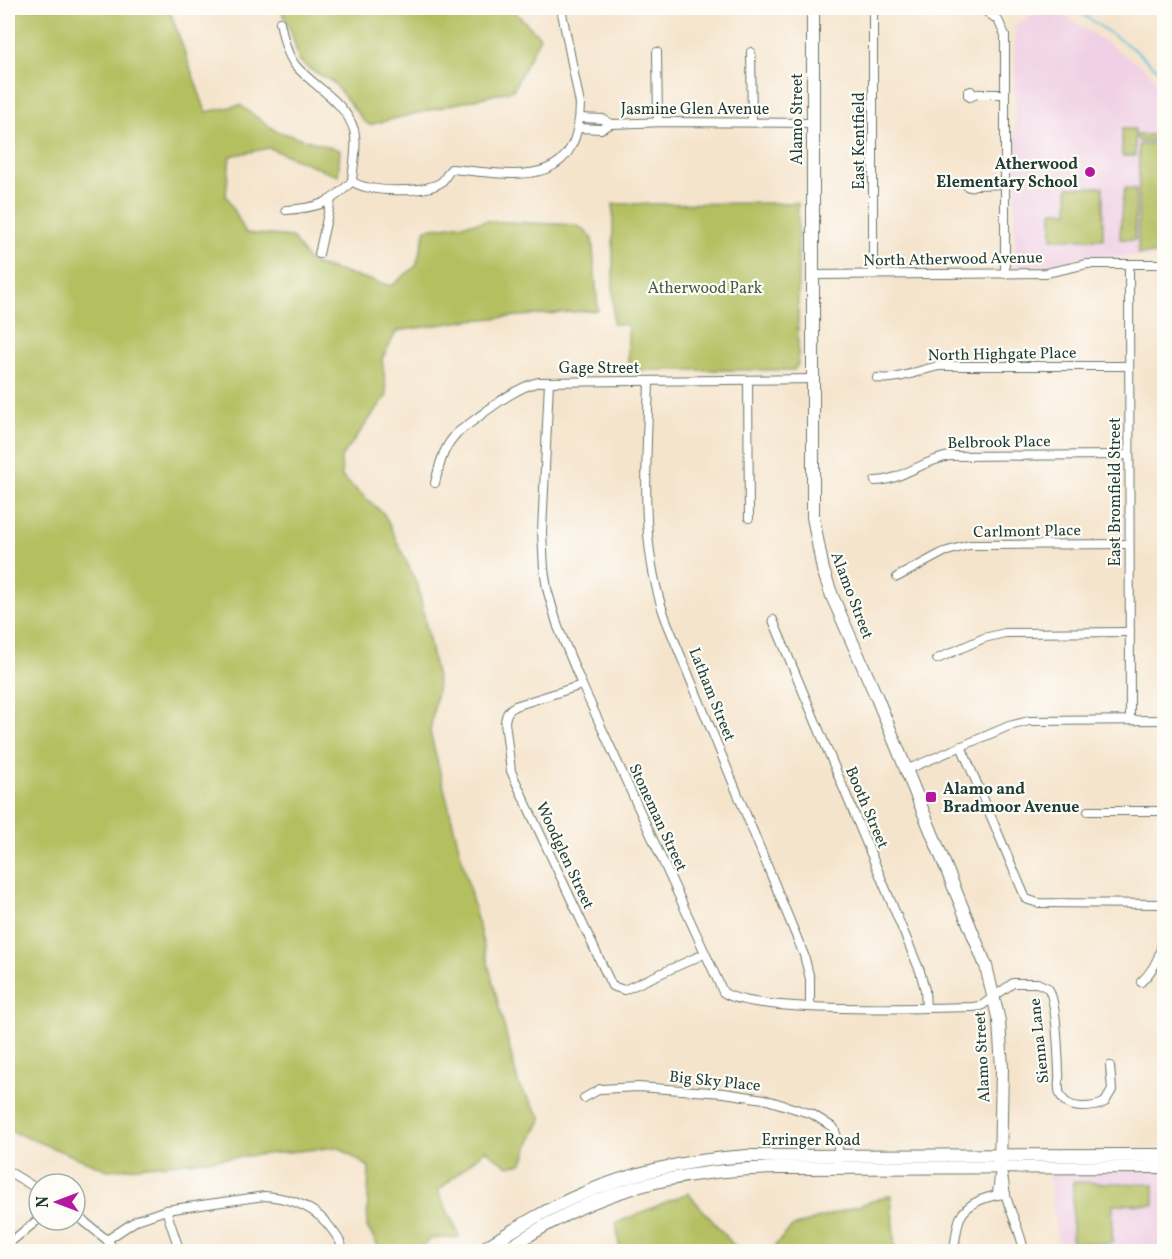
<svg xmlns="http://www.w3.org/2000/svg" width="1172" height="1259" font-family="Vollkorn,serif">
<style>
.built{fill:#f0d0e4}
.green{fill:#b4bf61;stroke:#6a7e4a;stroke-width:1.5}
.water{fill:url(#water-ripples);stroke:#3e8088;stroke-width:1.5}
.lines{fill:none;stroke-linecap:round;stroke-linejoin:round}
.stream{stroke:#5ec4db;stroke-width:2}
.street-casing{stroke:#6a7769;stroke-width:10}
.secondary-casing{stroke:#6a7769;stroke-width:14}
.street{stroke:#fff;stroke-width:8}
.secondary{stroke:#fff;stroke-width:12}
.poi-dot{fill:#b5179e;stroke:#fdfcf7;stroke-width:2}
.labels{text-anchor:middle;stroke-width:4.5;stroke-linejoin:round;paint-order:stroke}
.street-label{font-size:16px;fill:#1f3d34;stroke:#fdfcf7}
.poi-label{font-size:16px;font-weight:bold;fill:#1f3d34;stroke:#fdfcf7;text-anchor:end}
.park-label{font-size:16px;fill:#445e3f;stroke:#fdfcf7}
</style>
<defs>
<pattern id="water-ripples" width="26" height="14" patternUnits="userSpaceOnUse" patternTransform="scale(1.5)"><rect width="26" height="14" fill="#5ec4db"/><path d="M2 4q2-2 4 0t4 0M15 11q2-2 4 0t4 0" fill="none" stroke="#4da0b2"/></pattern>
</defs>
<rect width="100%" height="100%" fill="#fdfcf7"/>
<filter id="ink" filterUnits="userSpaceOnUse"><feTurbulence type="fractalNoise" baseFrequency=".0167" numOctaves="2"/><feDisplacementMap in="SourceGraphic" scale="12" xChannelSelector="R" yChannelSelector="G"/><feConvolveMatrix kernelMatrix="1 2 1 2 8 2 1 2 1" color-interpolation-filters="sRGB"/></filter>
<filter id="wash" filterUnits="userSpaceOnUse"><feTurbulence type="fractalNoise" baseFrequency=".008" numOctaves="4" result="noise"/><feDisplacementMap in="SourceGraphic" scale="24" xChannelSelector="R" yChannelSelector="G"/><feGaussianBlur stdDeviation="1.35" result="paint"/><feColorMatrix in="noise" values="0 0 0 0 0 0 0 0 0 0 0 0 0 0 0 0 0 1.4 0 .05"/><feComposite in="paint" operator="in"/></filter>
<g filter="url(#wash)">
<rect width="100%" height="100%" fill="#f5e4cc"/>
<g class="built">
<path d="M1045,8h9l89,59 21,21v168l-86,1 -30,9 -29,1 -4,-3v-239z"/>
<path d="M1164,1170v81h-105l-11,-80z"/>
</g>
<g class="green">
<path d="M8,8h161l37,104 34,-7 36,26 64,19 -2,26 -69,-28 -39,8 -4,39 20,38 46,4 18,26 81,23 25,-20 10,-37 62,-8 89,4 15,12 6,73 -128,10 -73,11 -15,28 5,36 -46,63 1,19 42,37 34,72 20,98 -8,48 89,354 23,32 -12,24 -7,21 -15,3 -23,-16 -47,41 22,46 -31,2 -7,12h-41l-14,-24 2,-60 -31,-20 -230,23 -100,-40z"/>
<path d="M280,8h231l29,29 -27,53 -144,35 -6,-5 -30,-38 -24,-13 -10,-9 -8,-28z"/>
<rect x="1122" y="129" width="13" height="27"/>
<path d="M1137,135h22v6h-21z"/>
<path d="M1164,143v111h-26l1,-110z"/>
<path d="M1068,187h35v52h-51v-28h16z"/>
<path d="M1125,188l11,1 -1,51 -15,-1 2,-38z"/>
<path d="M798,203v161l-4,6h-166v-45l-15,-1v-120z"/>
<path d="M1073,1182l81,2v21l-41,-1 -1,39h-40z"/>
<path d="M688,1193l51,58h-119l-4,-28z"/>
<path d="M891,1195l4,56h-125l22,-24z"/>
</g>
<rect class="water" x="1082" y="1246" width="25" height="5"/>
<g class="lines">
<path class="stream" d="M1073,8l62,42 29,25"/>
</g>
</g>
<g filter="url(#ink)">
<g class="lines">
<defs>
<g id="street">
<path d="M981,8l17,12 7,15v239"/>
<path d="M280,22c3,14 6,31 15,43 19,22 50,36 59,65 4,16 -1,35 -2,51"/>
<path d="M657,52l1,70"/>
<path d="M751,52l1,70"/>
<path d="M971,91l-3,1v3l2,2 7,-3h28"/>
<path d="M580,118l23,1 8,5 54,-2 148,1"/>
<path d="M578,128l23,1 10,-5"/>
<path d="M970,182l-3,4 2,1 7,-2 29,-1"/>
<path d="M286,210c30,-2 45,-6 66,-29 14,12 72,12 88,2 5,-3 7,-10 11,-14 62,5 128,23 129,-65l-19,-96"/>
<path d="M319,254l12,-54"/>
<path d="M1129,264l1,456"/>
<path d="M873,274v-266"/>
<path d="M813,275l233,-2 41,-9h77"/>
<path d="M877,378c21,3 41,-8 62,-12h190"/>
<path d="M748,380l1,138"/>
<path d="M649,381c-2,80 -11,162 17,239l138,335 6,24v27"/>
<path d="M549,382l-7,150 2,37 3,20 11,38 24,58 141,307c28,22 205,16 249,15l9,-1 32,-23h24l11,5c9,13 10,64 11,83 1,8 -2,16 1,23 4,10 13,13 23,13 9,0 15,-1 22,-5l7,-12 -2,-24"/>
<path d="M875,481c25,0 48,-21 75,-25l179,-1"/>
<path d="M435,483c5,-20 8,-36 23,-51 23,-16 54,-44 81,-50l274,-3"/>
<path d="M897,577l47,-25 25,-7 160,-1"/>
<path d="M773,620l147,351 5,19 1,18"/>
<path d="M937,659l47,-21 21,-5 125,-1"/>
<path d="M582,685l-67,21c-7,4 -9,8 -10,16l6,49 4,9 97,206 12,4 80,-36"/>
<path d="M961,746l65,153 12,4 126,1"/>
<path d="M906,770l103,-44 20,-5 135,-1"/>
<path d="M1088,811h76"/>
<path d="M1141,982c24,-22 23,-48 23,-78"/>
<path d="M584,1098l16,-9 38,-2 86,6 40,6 48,15 22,14 4,12v21"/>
<path d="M1000,1167c5,10 4,18 6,29 5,19 15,35 18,56"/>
<path d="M8,1171l31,19"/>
<path d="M997,1194l3,-26"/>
<path d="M166,1210l14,42"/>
<path d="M75,1214l32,26 9,12"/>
<path d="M107,1240l30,-20 29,-10 99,-14c28,2 52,12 68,35 5,7 9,12 10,21"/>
<path d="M8,1244l31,-25"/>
<path d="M953,1252c3,-11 3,-24 7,-34 7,-16 30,-23 46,-24"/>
</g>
<g id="secondary">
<path d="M813,8v509l10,53 9,26 45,102 109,268 13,55 3,47 -2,99"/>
<path d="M478,1252c34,-21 68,-43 104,-58 53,-23 107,-34 165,-38l417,-1"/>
<path d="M503,1252c17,-11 33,-22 51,-31 70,-39 147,-52 226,-53l384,-1"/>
</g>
</defs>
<use href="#street" class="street-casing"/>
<use href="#secondary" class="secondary-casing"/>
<use href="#street" class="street"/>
<use href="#secondary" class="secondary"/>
</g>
</g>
<g class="poi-dot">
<circle cx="1090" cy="172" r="6"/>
<rect x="925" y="791" width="12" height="12" rx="3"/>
</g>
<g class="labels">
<g class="street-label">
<text x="695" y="114">Jasmine Glen Avenue</text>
<text transform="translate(796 119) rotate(-90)" y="6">Alamo Street</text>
<text transform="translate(858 141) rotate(-90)" y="6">East Kentfield</text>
<text transform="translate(953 258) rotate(-1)" y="6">North Atherwood Avenue</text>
<text transform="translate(1002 353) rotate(-1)" y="6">North Highgate Place</text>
<text x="599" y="373">Gage Street</text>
<text transform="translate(999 441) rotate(-1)" y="6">Belbrook Place</text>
<text transform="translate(1114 492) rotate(-90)" y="6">East Bromfield Street</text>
<text transform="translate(1027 530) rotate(-1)" y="6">Carlmont Place</text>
<text transform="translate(853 595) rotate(69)" y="6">Alamo Street</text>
<text transform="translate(713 694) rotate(68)" y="6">Latham Street</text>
<text transform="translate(868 807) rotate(67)" y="6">Booth Street</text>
<text transform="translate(659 817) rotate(65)" y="6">Stoneman Street</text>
<text transform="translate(566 855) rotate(65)" y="6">Woodglen Street</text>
<text transform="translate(1038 1041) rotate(-96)" y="6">Sienna Lane</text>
<text transform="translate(981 1057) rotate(-93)" y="6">Alamo Street</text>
<text transform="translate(715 1080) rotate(6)" y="6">Big Sky Place</text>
<text x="811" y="1145">Erringer Road</text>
</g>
<g class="poi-label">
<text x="1078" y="169">Atherwood<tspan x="1078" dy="18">Elementary School</tspan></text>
<text x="943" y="794" text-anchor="start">Alamo and<tspan x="943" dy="18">Bradmoor Avenue</tspan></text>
</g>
<g class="park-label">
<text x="705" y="293">Atherwood Park</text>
</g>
</g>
<rect width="1172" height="1259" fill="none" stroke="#fdfcf7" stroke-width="30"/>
<g transform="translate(57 1202) rotate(270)"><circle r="28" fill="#fdfcf7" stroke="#a4b0a9" stroke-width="1.5"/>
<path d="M0-4.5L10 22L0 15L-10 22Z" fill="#b5179e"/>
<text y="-9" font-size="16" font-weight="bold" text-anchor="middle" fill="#1f3d34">N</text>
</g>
</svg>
